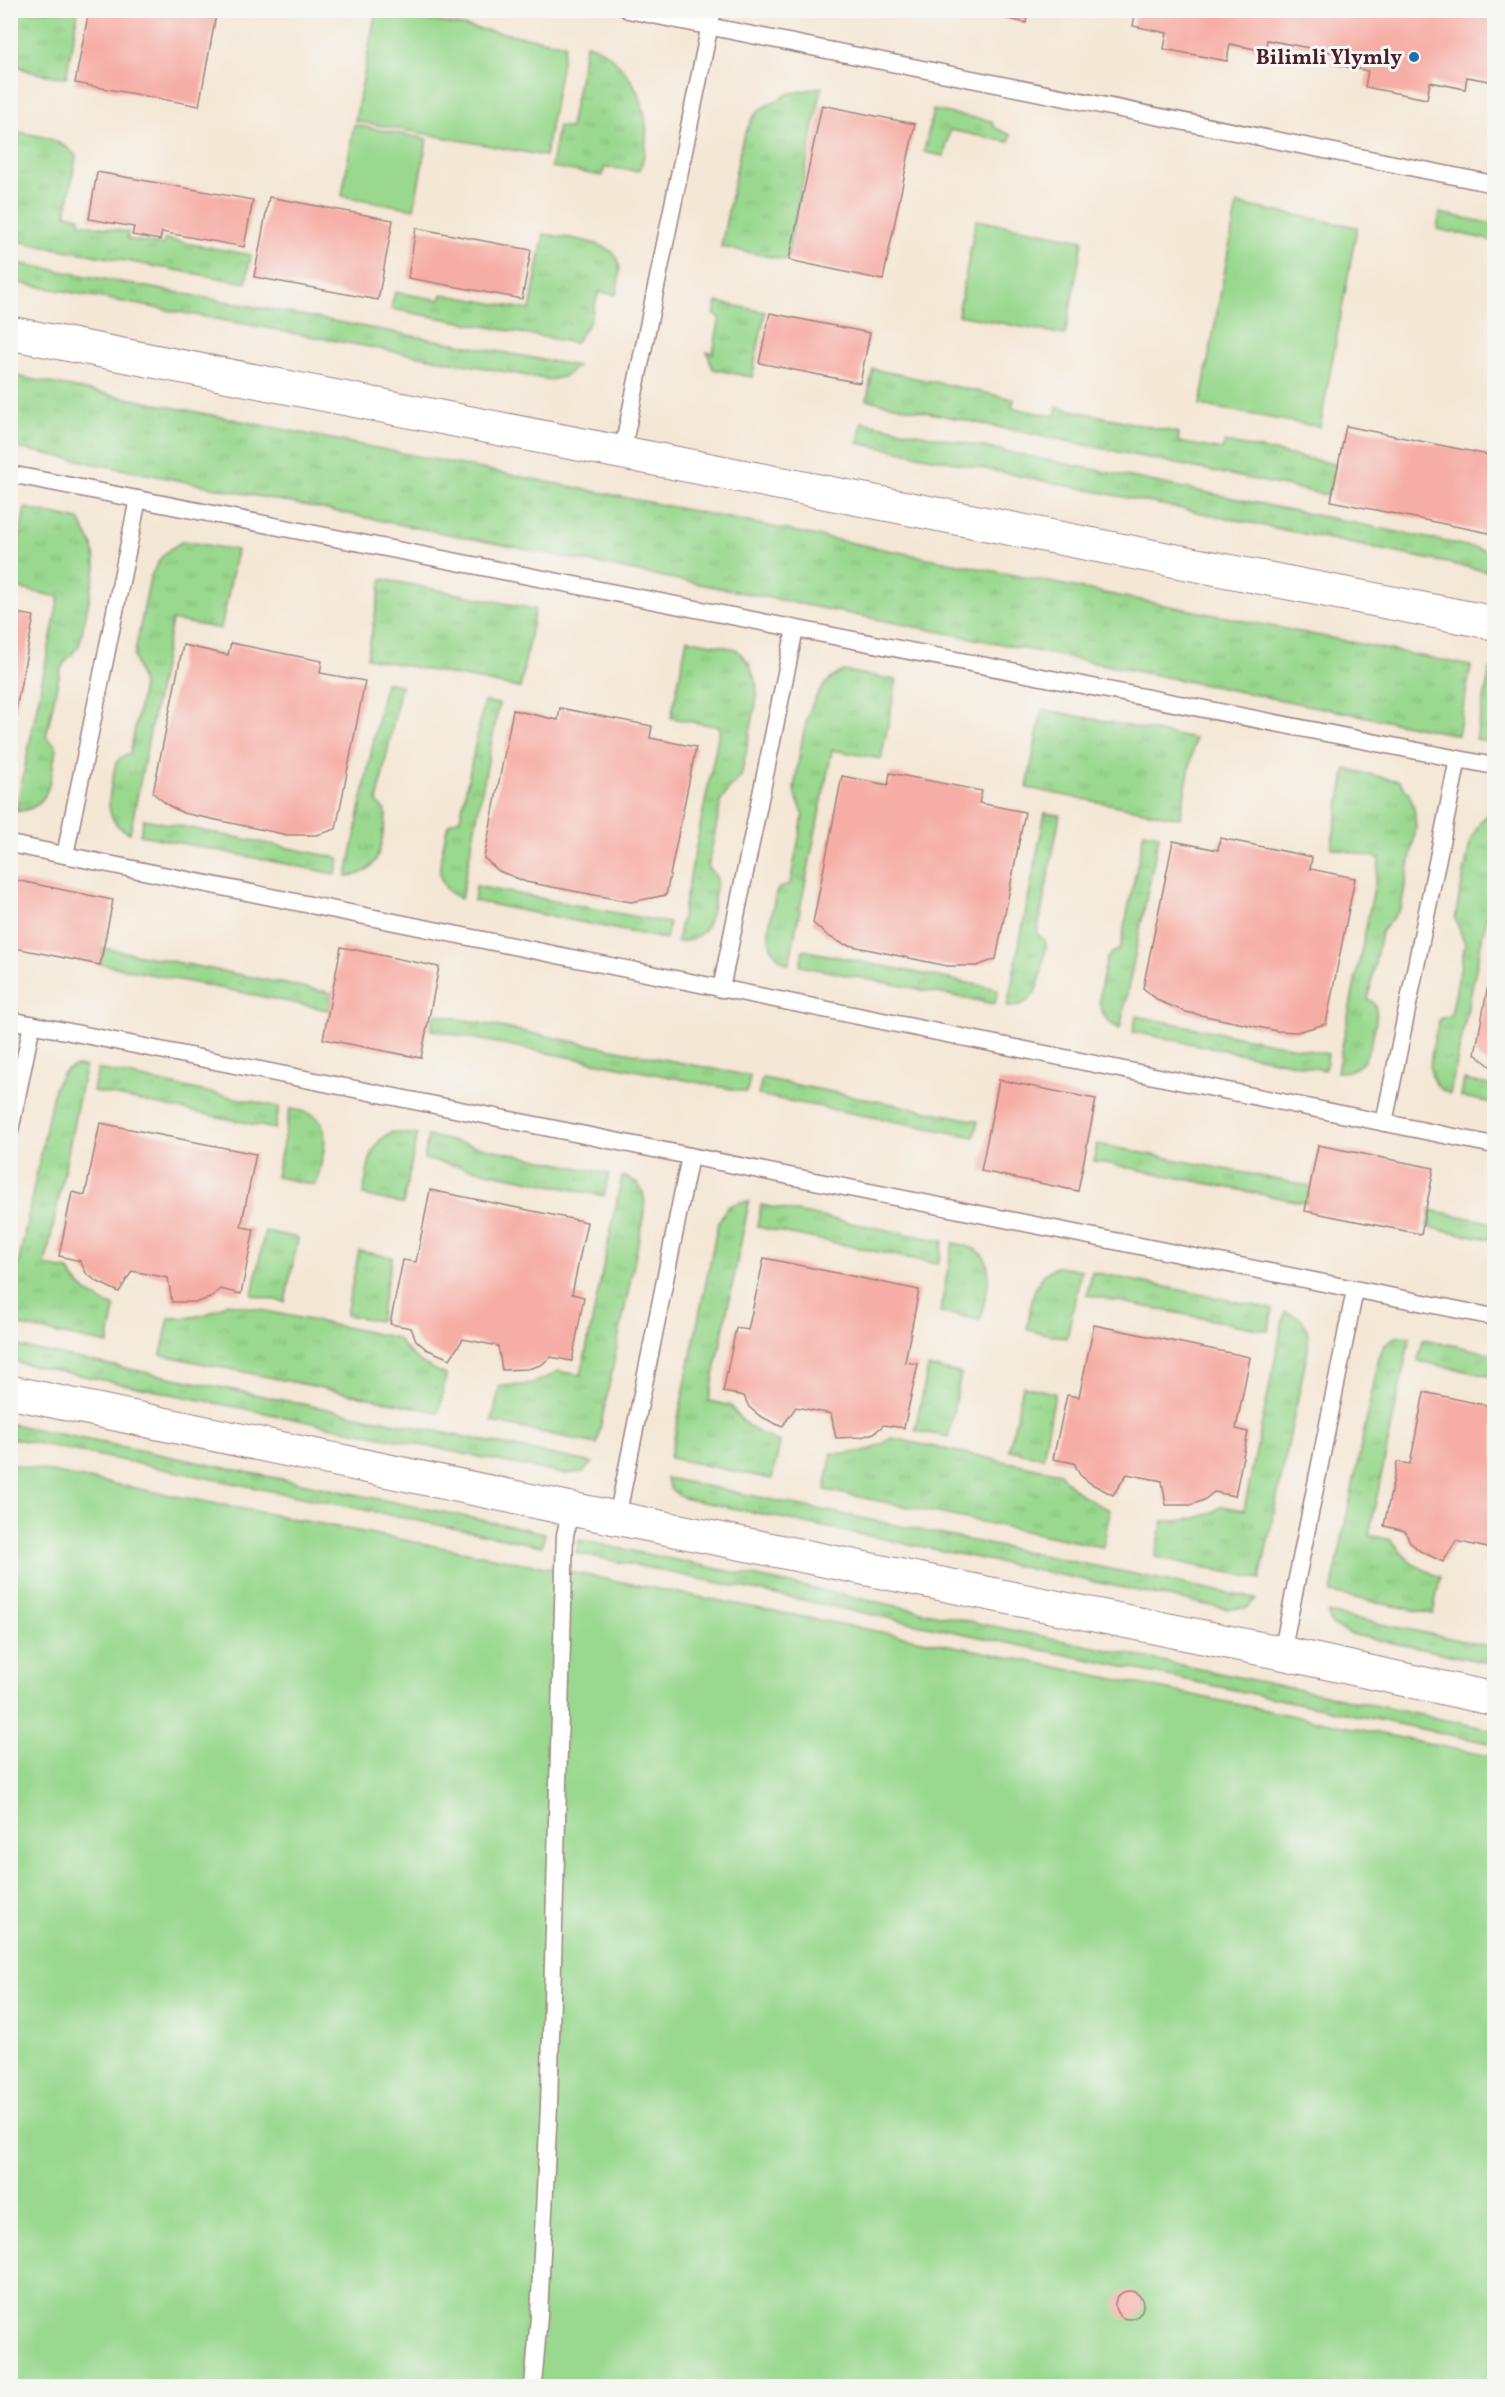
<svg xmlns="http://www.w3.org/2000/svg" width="1505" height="2397" font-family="Vollkorn,serif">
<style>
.grass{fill:url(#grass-tufts);stroke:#727c5c;stroke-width:1.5}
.park{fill:#99d88e;stroke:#727c5c;stroke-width:1.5}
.building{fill:#f6ada5}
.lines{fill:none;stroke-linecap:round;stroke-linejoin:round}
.lane-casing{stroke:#9f8380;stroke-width:19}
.street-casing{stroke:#9f8380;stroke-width:35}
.lane{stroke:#fff;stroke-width:16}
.street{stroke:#fff;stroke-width:33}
.poi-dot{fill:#1f6fb2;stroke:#f6f6f2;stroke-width:2}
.labels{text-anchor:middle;stroke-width:6;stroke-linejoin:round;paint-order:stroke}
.poi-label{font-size:21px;font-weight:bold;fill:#4a1f2b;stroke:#f6f6f2;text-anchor:end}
</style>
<defs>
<pattern id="grass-tufts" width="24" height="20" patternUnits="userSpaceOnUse" patternTransform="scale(1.5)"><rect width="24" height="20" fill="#99d88e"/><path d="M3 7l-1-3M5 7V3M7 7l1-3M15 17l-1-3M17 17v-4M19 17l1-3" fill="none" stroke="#85b97b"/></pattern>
</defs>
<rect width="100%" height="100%" fill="#f6f6f2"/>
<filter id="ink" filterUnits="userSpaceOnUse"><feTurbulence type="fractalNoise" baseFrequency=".0167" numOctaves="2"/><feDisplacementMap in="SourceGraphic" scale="12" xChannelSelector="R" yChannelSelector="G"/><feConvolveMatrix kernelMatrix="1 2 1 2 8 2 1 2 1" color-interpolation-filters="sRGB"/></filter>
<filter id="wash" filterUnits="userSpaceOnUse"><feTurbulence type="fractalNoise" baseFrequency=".008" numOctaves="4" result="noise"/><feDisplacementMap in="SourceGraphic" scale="24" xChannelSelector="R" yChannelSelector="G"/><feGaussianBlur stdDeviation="1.35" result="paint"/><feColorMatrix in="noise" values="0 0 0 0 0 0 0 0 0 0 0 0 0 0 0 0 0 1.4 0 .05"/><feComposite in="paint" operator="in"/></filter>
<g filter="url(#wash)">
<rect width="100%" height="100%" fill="#f4e7d5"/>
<g class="grass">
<path d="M12,11h66l-12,67c-19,-4 -45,-3 -56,-21v-41z"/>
<path d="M586,44c15,3 25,12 35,23 25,29 32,66 19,102l-4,2 -31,-4 -3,9 -51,-9 7,-41 12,2z"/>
<path d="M822,87l-35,173 -66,-13 21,-106 10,-22 7,-9 29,-16z"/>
<path d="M933,110l58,11 4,7 16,7 -2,7 -59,-12 -6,26 -20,-4z"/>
<path d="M19,132c21,4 42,7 57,24l-10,58 14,3v6l48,9 -1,7 36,6 2,-6 86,16 -5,28 -235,-43v-107z"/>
<path d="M1440,213l54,11v17l-57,-12z"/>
<path d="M544,234c20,4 70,6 75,29 2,10 -1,22 -3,32l-17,-3 -10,31 -14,20 -184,-34 4,-17 45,8 2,-6 88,16z"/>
<path d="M10,262h1l566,104 -12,10 -15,4 -536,-98 -3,-2z"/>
<path d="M717,302l48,10 -13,65 -39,-8 -6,-17 6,1 7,-36 -6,-2z"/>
<path d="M873,369l141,30 -2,9 43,8 2,-9 122,26 -1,9 44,8 3,-8 110,22 -7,31 -461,-95z"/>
<path d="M10,375l1461,291 -13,69 -1447,-288z"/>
<path d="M862,422l629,129 -4,20 -629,-128z"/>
<path d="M25,508l54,12 14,26 3,22 -17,78 -15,17 -4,8 -14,66 9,8 1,5c-6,27 -4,60 -40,61l43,-214 -48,-10z"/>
<path d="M183,541l54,9 -16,79 -49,-9 -42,213c-32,-12 -19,-45 -14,-70l4,-5 10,-4 13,-67 -9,-30 16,-79 10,-19 10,-10z"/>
<path d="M382,579l153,30 -15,79 -153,-30z"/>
<path d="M687,639l49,10 13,14 7,20 1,15 -16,79 -15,16 -5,8 -13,67 8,8 1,5c-5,27 -4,60 -40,61l43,-215 -49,-9z"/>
<path d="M1490,670h4v73l-18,-4z"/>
<path d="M843,671l54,9 -16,79 -49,-9 -43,214c-31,-13 -18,-45 -13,-71l3,-5 11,-4 13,-67c0,-11 -9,-18 -9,-29 8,-40 8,-97 49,-117z"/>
<path d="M385,682l16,3 -24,117 8,9 1,5c-5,27 -4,59 -39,60z"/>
<path d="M484,702l15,2 -38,195c-33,-15 -19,-43 -14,-71l3,-5 10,-4z"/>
<path d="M1042,709l153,30 -15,79 -153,-30z"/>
<path d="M1346,769l53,12 10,13 5,14 2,20 -15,80 -20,24 -13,67c4,2 8,5 8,11 2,11 -7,47 -16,55 -7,6 -14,7 -23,7l43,-214 -49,-10z"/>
<path d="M1494,808v73l-44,213c-31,-12 -17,-45 -12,-70l2,-5 11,-4 14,-71 -10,-26 16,-79 10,-18z"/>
<path d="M1045,813l15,2 -23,118 8,8 1,5c-6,28 -4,60 -39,61z"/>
<path d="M144,819l195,39 -3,16 -196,-39z"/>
<path d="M1144,832l15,3 -39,194c-32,-16 -18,-43 -13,-71l3,-4 10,-5z"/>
<path d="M476,886l193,37 -3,16 -192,-38z"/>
<path d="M104,948l228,45 -3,17 -229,-46z"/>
<path d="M803,950l195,39 -3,15 -195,-38z"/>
<path d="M434,1014l316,62 -3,16 -316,-62z"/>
<path d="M1136,1016l192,38 -3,16 -192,-38z"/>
<path d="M75,1066l10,1 -40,199 23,4c12,20 26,29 47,37l-7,37 -97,-20v-23l43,-213 9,-16z"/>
<path d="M98,1069l181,38 -4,22 -182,-38z"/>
<path d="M762,1078l216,43 -4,16 -216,-42z"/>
<path d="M1464,1080l30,6v17l-33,-6z"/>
<path d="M290,1109c7,1 16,2 23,6 22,12 7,51 3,70l-40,-8z"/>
<path d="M392,1132l25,3 -14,69 -40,-9c5,-23 5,-53 29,-63z"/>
<path d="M428,1136l181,38 -5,22 -180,-37z"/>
<path d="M1097,1144l213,42 -4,17 -212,-42z"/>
<path d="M622,1176c21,6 24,17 22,38l-47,230 -105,-22 8,-37c22,2 39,-1 58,-14l23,4z"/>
<path d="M739,1202h10l-40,199 22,5c12,20 27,28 49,36l-8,37 -102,-21 48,-235 9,-16z"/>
<path d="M761,1205l182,36 -5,23 -181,-37z"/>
<path d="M1430,1210l64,13v17l-67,-13z"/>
<path d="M265,1231l33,7 -13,64 -33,-7z"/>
<path d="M953,1243c8,2 16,3 23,7 23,12 8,51 4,70l-40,-8z"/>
<path d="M359,1251l33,6 -13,64 -33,-6z"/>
<path d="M1056,1267l25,3 -14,68 -40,-8c4,-23 4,-53 29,-63z"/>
<path d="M1092,1272l181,37 -5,22 -181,-36z"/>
<path d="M227,1303l170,35c13,19 28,28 49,37l-7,37 -278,-57 8,-37c22,0 40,-1 58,-15z"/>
<path d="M1285,1312c22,5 24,16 23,37l-48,230 -105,-22 8,-36c23,0 40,-2 59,-15l22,4z"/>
<path d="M1400,1336l10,1 -41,198 23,5c12,20 27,28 48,37l-7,37 -102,-21 48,-235c4,-12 9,-19 21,-22z"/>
<path d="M1423,1339l71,15v23l-76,-16z"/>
<path d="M11,1345l582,118 -10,9 -20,2 -543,-111 -9,-5z"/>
<path d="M928,1367l33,6 -13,64 -33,-6z"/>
<path d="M1023,1386l32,7 -12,64 -34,-7z"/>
<path d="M11,1424l534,109 -3,13 -531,-108z"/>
<path d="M891,1438l169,35c14,19 29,28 50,37l-7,37 -278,-57 7,-37c23,1 41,-1 59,-15z"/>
<path d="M666,1478l590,121 -9,9 -20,1 -544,-111 -12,-8z"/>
<path d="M579,1540l915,190v14l-918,-191z"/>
<path d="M1327,1613l167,34v17l-144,-30 -18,-9z"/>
</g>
<g class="park">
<path d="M376,11l189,33 -20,112 -190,-35z"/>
<path d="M354,125l73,14 -13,70 -72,-13z"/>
<path d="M1237,204l120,23 -37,200 -120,-22z"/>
<path d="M976,220l107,20 -18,95 -107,-20z"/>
<path d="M10,1464l964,186 520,107v629h-1483z"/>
</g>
<g id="blocks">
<g class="building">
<path d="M89,10h128l-18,96 -124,-23z"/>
<path d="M968,10h60l-2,13z"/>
<path d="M1122,10h372v72l-27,-5 -2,12 -35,-7 -3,17 -62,-12 3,-16 -35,-7 2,-11 -68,-13 -2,11 -35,-7 -3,17 -63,-12 3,-16 -34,-7 2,-12z"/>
<path d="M822,105l93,19 -32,156 -94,-20z"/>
<path d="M97,172l156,28 -9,47 -82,-15 -2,8 -28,-5 2,-8 -45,-8z"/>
<path d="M269,197l124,23 -15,80 -124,-23z"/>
<path d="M416,228l115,22 -9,49 -114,-21z"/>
<path d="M770,313l100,20 -10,50 -101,-20z"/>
<path d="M1346,426l148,30v78l-163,-33z"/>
<path d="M10,612l24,4 -22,114 -2,-1z"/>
<path d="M231,643l91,18 -2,12 45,8 -29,148 -19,6h-29l-105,-22 -15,-8 -15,-12 30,-148 45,10z"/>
<path d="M560,708l92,18 -2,12 46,9 -30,148 -35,7 -105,-20 -27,-11 -15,-13 29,-148 45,10z"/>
<path d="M890,773l92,18 -3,12 46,9 -29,147 -19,7h-30l-104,-22 -15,-8 -15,-13 29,-147 46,9z"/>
<path d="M1220,838l92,19 -2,12 45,9 -29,146 -29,8 -20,-1 -91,-19 -27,-11 -16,-13 30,-147 45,9z"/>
<path d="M10,879l103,21 -13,65 -90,-18z"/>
<path d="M341,947l98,20 -18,91 -98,-19z"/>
<path d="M1493,959h1v110l-19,-15z"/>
<path d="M999,1080l97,19 -18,92 -97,-20z"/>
<path d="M100,1123l156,31 -15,73 13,2 -13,65 -21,-5 -10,9 -13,4h-25l-4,-24 -36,-7 -13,21 -23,-11 -10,-8 -6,-12 -21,-5 13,-64 13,3z"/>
<path d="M1318,1145l116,23 -13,66 -116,-23z"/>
<path d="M430,1190l157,32 -15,72 12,3 -12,64 -21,-4 -10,8 -13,4 -26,1 -4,-24 -35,-7 -13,20 -24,-10 -10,-9 -5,-12 -21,-4 13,-64 13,2z"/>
<path d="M764,1258l155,32 -14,72 13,2 -14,64 -20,-3 -10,8 -13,4 -25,1 -5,-24 -35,-7 -14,20 -22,-11 -11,-9 -5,-11 -21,-4 13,-64 12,2z"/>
<path d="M1094,1325l156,32 -14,72 12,3 -13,64 -21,-4 -10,8 -13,5h-25l-4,-24 -35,-7 -14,21 -23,-12 -10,-8 -6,-12 -21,-4 14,-64 12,2z"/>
<path d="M1424,1392l70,15v149l-2,-7 -36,-8 -13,21 -23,-11 -10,-9 -5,-11 -21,-5 13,-64 13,2z"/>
<circle cx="1129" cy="2305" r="14"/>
</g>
</g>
</g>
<g filter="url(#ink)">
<use href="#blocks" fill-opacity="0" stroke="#9f8380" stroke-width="1.5"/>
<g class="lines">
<defs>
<g id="lane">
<path d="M628,10l866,174"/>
<path d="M622,453l91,-443"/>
<path d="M10,474l1484,292"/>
<path d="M10,844l1484,301"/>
<path d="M65,855l73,-356"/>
<path d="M721,989l74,-360"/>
<path d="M10,1020l1484,297"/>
<path d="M1384,1123l74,-364"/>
<path d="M10,1131l22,-107"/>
<path d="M617,1518l73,-362"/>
<path d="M1282,1653l73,-363"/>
<path d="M533,2386l6,-70 10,-210 16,-571 6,-26"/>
</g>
<g id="street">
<path d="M10,333l1484,290"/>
<path d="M10,1392l561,117 711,144 212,46"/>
</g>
</defs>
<use href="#lane" class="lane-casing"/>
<use href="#street" class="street-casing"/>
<use href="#lane" class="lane"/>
<use href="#street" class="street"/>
</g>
</g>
<circle class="poi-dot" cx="1414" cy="57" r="6"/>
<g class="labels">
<g class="poi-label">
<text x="1402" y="64">Bilimli Ylymly</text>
</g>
</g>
<rect width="1505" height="2397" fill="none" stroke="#f6f6f2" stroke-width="36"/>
</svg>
